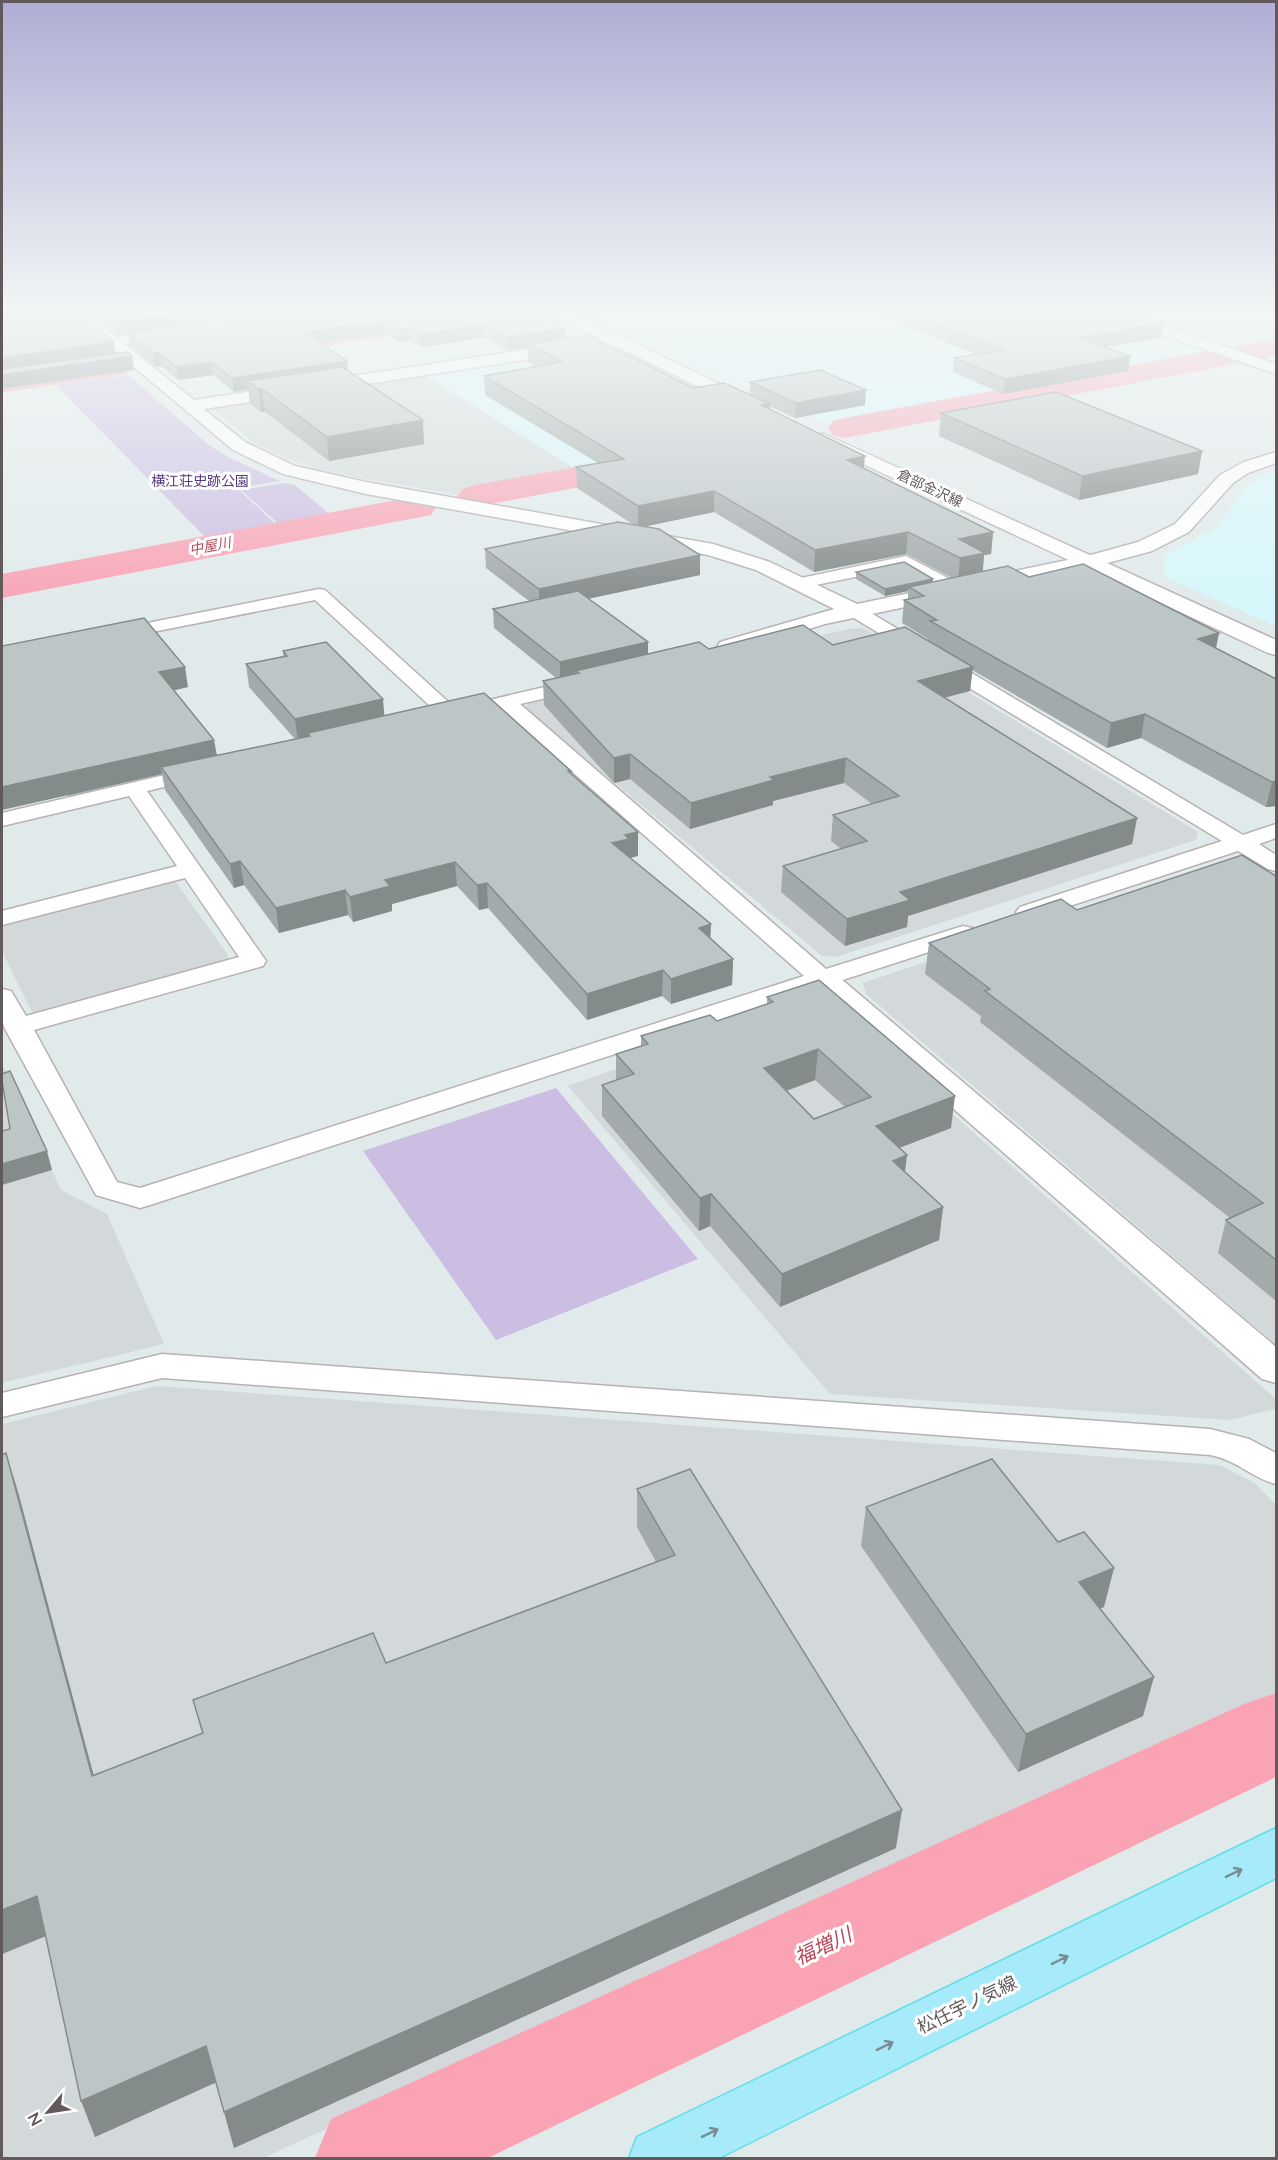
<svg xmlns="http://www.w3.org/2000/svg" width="1278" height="2160" font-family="Lato,'Noto Sans JP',sans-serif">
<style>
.commercial{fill:#d6f7fb}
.industrial{fill:#d3d9da}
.green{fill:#cbbee2}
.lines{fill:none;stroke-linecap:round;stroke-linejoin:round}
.stream{stroke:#f9a3b5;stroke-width:5}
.river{fill:#f9a3b5;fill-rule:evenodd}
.minor-casing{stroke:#b8b1b1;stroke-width:3}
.tertiary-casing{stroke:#b8b1b1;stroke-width:3}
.secondary-casing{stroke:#bbb2b3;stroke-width:3}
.primary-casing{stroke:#5ddee8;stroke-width:3}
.minor{fill:#fff;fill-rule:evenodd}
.tertiary{fill:#fff;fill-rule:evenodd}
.secondary{fill:#fff;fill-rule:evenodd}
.primary{fill:#a7eafa;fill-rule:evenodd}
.wall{fill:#a3aaab;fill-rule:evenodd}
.shaded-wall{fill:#848b8b}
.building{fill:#bdc6c7;stroke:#848b8b;stroke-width:1.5;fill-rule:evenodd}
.oneway{stroke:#7a8c92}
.labels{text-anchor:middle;stroke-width:6;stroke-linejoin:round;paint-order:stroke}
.far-park-label{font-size:14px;fill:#563980;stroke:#fff}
.far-street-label{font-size:14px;fill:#61595a;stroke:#fff}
.far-water-label{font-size:14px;font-style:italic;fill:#ba4757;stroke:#fff}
.near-street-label{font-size:18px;fill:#61595a;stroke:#fff}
.near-water-label{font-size:20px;font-style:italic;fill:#ba4757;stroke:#fff}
</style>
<rect width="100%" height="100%" fill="#e1eaeb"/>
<g class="commercial">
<path d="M583,309h502l134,46 -387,71 -152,-69z"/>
<path d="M588,349l130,99 -134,26 -160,-100z"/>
<path d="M1276,470v156l-111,-49 -1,-10 1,-12 51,-27 29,-41 17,-11z"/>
</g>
<g class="industrial">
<path d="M422,374l161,100 -118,22 -104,-18 -43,-9 -33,-11 -29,-14 -44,-35 6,-3z"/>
<path d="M863,628l335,204 -2,8 -360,117 -14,-1 -297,-248 4,-5 319,-74z"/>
<path d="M1230,859l46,22v464l-410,-351 -3,-11z"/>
<path d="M173,878l55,77v8l-195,52 -31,-64v-29z"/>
<path d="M814,998l10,3 452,398v10l-47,11 -399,-26 -262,-308z"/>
<path d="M2,1068l3,1 56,121 46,24 57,130 -162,39z"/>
<path d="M157,1386l1062,79 36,18 21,22v189l-1013,464h-261v-734z"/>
</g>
<g class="green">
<path d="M128,375l81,70 17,11 54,25 -43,7 43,40 -71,13 -153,-156z"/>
<path d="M284,483l11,2 39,33 -52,9 -41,-37z"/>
<path d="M556,1088l142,171 -202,81 -133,-189z"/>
</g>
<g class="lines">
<g class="stream">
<path d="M308,346l91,-13"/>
<path d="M2,390l123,-18"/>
</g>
<g class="river">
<path d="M1276,338v18l-32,6 -7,-2 -3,3 -10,3 -380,72 -11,-3 -5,-7 5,-7 11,-3 380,-70 8,2 2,-3z"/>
<path d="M661,452l12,3 5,7 -5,7 -198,38 -12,-4 -6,-7 6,-7 12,-4z"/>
<path d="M418,496l13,3 5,8 -5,8 -429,83v-24z"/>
<path d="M1276,1693v84l-788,381h-173l16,-39 913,-415z"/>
</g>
<defs>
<g id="minor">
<path d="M164,331l6,4 -2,3 -56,8 -6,-4 6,-4z"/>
<path d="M906,556l57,30 3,4 -3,4h-12l-47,-27 -103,21 -6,-1 -3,-4 3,-4 6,-1z"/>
<path d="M319,589l6,1 130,118 124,-29 7,2 3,4 -3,4 -66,15 306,265 137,-43 9,2 3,5 -3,5 -822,267 -10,3 -44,-13 -92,-168 -2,-8v-30l9,2 15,25 213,-59 -54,-79 -183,47v-14l175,-45 -48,-70 -127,30v-13l197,-46 7,2 3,4 -3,4 -59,14 119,170 -3,5 -229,64 83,152 23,6 664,-212 -303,-267 -51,11 -7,-2 -128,-118 -198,39 -6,-1 -3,-4 3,-4 6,-1z"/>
<path d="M855,606l6,1 382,228 33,-11v14l-17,6 17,11v16l-8,-2 -30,-18 -202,66 -8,2 -8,-2 -4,-5 4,-5 202,-66 -373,-226 -3,-4 3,-4z"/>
<path d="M162,1354l1048,75 39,10 27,14v31c-24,-6 -39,-24 -66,-29l-1048,-77 -160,39v-24z"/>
</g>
<g id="tertiary">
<path d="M65,309h16l113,91 422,-64 5,2 3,3 -3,3 -5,2 -412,63 41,33 50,24 71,16 347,62 57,18 87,42 230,-48 51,-14 37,-18 45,-49 24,-13 32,-10v11l-28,10 -15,10 -44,49 -37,19 -63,17 -264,56 -97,30 -8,-2 -3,-5 3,-5 114,-33 -78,-39 -48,-15 -342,-61 -83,-20 -50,-24z"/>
<path d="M1094,309h21l161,55v10l-180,-62z"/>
<path d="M823,970l11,3 442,374v36l-14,-4 -450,-394 -4,-6 4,-6z"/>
</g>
<g id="secondary">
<path d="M545,309h18l190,91 2,4 -2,4h-12l-194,-96z"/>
<path d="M824,434l452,206v15l-8,-2 -450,-210 -3,-4 3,-4z"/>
</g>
<path id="primary" d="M1276,1828v50l-557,280h-90l8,-21z"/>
</defs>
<use href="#minor" class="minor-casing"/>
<use href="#tertiary" class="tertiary-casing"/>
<use href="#secondary" class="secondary-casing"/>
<use href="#primary" class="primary-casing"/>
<use href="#minor" class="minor"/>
<use href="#tertiary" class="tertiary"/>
<use href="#secondary" class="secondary"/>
<use href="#primary" class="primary"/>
</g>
<g class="wall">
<path d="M84,309h474v11l-6,1 13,7 1,10 127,50 57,7v-13l115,23 -70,13 -26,-12v3l95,59 129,64 -2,22 -7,1 -1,16 46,6 190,56 -3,15 60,31v127l-10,1 -125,-69 -34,10 -135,-78 -2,21 -26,7 193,120 -5,26 -224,72 -1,11 -62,19 -64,-54 2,-26 58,-17 -10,-8 2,-26 39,-11 -28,-21 -71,18v4l-83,24 -60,-50 -16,4 -70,-78 -1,-24 13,-3 -62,-50 -1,-19 36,-8 -43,-33 -1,-19 149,-24 -57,-37 -1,-21 22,-4 -113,-68 -1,-19 53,-9 -9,-5v-15l-20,3 -23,-13 -63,10 -12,-7 -11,2 -14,-8 -64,9 26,18 1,10 76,73 -95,17 -64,-49h-4l-11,-8 -2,-15 -14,3 -21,-17 -35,5 -17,-14 -5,1 -26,-21 -2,-12 -11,1zM714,512l100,60 92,-18 46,24 -19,4 -77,-10v7l29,17 23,-5v8l-4,1 -2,23 26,16v2l-95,4 -124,4 -61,5v-12l-60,-43 112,-24 -58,-48z"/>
<path d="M568,309h67l-52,8z"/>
<path d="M864,309h259l38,28 -57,10 26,9 -2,15 -125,23 -50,-22 1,-14 22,-4z"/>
<path d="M941,413l261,38 -4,23 -119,26 -140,-64z"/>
<path d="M2,646l186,41 -14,3 43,65 78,-16 -46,-52 -3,-23 37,-8v-5l102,65 186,55v3l67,82 -8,2 80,80 23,21 -1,26 -61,19 -9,-8 -75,24 -99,-112 -9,2 -22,-24 -65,18v7l-39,11 -5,-7 -69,18 -35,-48 -10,3 -69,-98 -3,-16 -94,22z"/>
<path d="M1276,876v425l-58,-48 8,-33 4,-2 -250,-196 1,-6 -56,-42 4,-31 148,-33z"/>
<path d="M767,997l184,131 -52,20 6,24 38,35 -4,33 -159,67 -70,-81 -11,5 -97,-115v-31l14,-5v-26l25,-8v-10l76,-15 50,-17zM815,1080l30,27 -31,12 -28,-28z"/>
<path d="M6,1453l12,39 75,283 109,-41 -9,-34 193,-37 270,-101 -19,-35v-38l259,359 -662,300 -18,-66 -121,55 -50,-201 -43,18v-499z"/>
<path d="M866,1507l238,100 -5,2 44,107 -125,56 -157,-226z"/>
</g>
<g class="shaded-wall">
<path d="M2,309h63l1,4 -64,9z"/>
<path d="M214,309h97l-194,26 -2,-13z"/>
<path d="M548,309h10v11l-26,4v-13z"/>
<path d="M583,309h52l-52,8z"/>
<path d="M384,321l1,13 -80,11 -1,-13z"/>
<path d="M1163,323l-2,14 -84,15 2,-14z"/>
<path d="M484,324l1,13 -63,10 -1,-13z"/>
<path d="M409,327l1,13 -11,2 -1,-13z"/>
<path d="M565,328l1,13 -38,3v3l-20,3 -1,-13z"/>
<path d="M114,342l2,13 -114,19v-16z"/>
<path d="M154,353h5l2,13 -5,1z"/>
<path d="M132,356l2,14 -132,19v-14z"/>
<path d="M1130,356l-2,15 -125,23 2,-15z"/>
<path d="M347,361l1,13 -101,7 1,8 -14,3 -2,-14z"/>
<path d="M211,362l2,13 -35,5 -2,-13z"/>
<path d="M258,389h4l3,23h-4z"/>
<path d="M866,390l-1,15 -70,13 1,-15z"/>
<path d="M770,404l-1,19 -8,-18z"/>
<path d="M423,420l1,24 -95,17 -2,-24z"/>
<path d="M1202,451l-4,23 -119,26 3,-24z"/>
<path d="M865,456l-2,21 -16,-17z"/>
<path d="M714,491v21l-76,16v-22z"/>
<path d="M908,532l-2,22 -92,18 1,-22z"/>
<path d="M993,532l-2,22 -7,1 -2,21 -24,5 2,-23 -1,-19z"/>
<path d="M700,555v20l-161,34v-20z"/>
<path d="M933,579l-1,7 -23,1 -1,4 -23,5v-7z"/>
<path d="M1219,633l-5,23 -16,-17z"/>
<path d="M648,642v19l-69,12 -4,-2v7l-15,4v-20z"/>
<path d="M185,667l3,20 -25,6 -4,-21z"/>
<path d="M973,667l-3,24 -55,14 3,-24z"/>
<path d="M383,699l2,24 -75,13 -2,-3v7l-10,3 -3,-24z"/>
<path d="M1145,714l-4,24 -34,10 4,-25z"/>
<path d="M214,740l4,21 -57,6 1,7 -160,36v-23z"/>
<path d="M630,754v25l-16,4v-25z"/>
<path d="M846,758l-2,25 -71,18v4l-83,24 1,-26 79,-26z"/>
<path d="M1276,781v25l-10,1 6,-25z"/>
<path d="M1137,818l-5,26 -224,72 -1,11 -62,19 2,-27 53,-27z"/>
<path d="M638,832v24l-9,2 -17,-15 13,-8z"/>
<path d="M240,861l4,24 -10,3 -4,-24z"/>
<path d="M455,862l2,24 -65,18v7l-39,11 -3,-25 35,-17z"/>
<path d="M487,883l1,25 -9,2 -2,-25z"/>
<path d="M345,890l3,25 -69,18 -3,-25z"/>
<path d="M711,924l-1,25 -11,-21z"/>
<path d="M733,959l-1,26 -61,19v-25z"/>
<path d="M663,970l-1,26 -75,24v-26z"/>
<path d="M818,1049l-3,31 -53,20 2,-32z"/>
<path d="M955,1096l-4,32 -78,30 3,-32z"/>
<path d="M47,1151l5,19 -50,15v-21z"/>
<path d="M907,1155l-4,33 -10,-27z"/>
<path d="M711,1194l-1,32 -11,5 1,-33z"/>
<path d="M943,1207l-4,33 -159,67 2,-33z"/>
<path d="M6,1453l12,39 86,322 -12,-38z"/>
<path d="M1114,1568l-10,39 -34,14 9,-39z"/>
<path d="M1154,1677l-11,39 -125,56 8,-38z"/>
<path d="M902,1810l-6,38 -662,300 -10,-36z"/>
<path d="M37,1896l14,38 -49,20v-44z"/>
<path d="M206,2046l11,36 -122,55 -14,-36z"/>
</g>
<g class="building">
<path d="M98,309h116l-99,13z"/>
<path d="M304,309h244l-16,2 33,17 -58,9 -23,-13 -63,10 -12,-7 -11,2 -14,-8 -80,11 43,29 -115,17 -21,-16 -35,5 -17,-14h-5l-26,-20z"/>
<path d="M899,309h224l40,14 -84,15 51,18 -125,23 -51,-21 49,-8z"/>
<path d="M76,310l38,32 -112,16v-38z"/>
<path d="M587,335l106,53 31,-5 46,21 -9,1 104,51 -18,4 146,72 -34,7 26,14 -25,5 -52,-26 -93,18 -101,-59 -76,15 -62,-39 48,-8 -140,-83 78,-14 -34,-18z"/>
<path d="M127,352l5,4 -130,19v-6z"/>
<path d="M342,367l81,53 -96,17 -65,-48h-4l-11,-8z"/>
<path d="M820,370l46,20 -70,13 -46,-21z"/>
<path d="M1056,392l146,59 -120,25 -141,-63z"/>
<path d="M618,522l41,7 41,26 -161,34 -54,-40z"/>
<path d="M904,562l29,17 -48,10 -29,-17z"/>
<path d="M1083,564l136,69 -21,6 78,40v102l-4,1 -127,-68 -34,9 -181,-102 7,-1 -33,-20 20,-4 -15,-9 99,-21 21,11z"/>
<path d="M578,591l70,51 -88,20 -67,-53z"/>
<path d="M144,618l41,49 -26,5 55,68 -212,47v-141z"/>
<path d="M803,625l30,20 72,-18 68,40 -55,14 219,137 -237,74 10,8 -63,19 -64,-53 84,-25 -34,-26 66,-19 -53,-38 -76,19 4,3 -83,23 -61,-49 -16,4 -71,-77 36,-8 -4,-2 124,-29 10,7z"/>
<path d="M326,642l57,57 -88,20 -49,-55 41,-8 -4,-5z"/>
<path d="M484,693l87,78h-3l70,61 -13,3 4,4 -17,4 99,81 -12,4 34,31 -62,20 -8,-9 -76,24 -100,-111 -10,2 -22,-23 -70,18 5,6 -40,11 -5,-7 -69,18 -36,-47 -10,3 -69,-97 149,-31 -2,-3z"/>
<path d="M1242,855l34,21v384l-50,-40 37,-17 -278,-212 5,-2 -61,-46 132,-44 16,11z"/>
<path d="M819,980l136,116 -79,30 31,29 -14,6 50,46 -161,67 -71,-80 -11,4 -98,-113 32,-11 -18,-20 32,-10 -7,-8 69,-21 7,6 56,-19 -6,-5zM818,1049l53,48 -57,22 -50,-51z"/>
<path d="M10,1071l37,80 -45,13v-33l8,-2 -8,-48v-7z"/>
<path d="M6,1453l86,323 111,-43 -10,-33 180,-67 13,30 289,-108 -38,-66 53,-20 212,341 -678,302 -18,-66 -125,55 -44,-205 -35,14v-455z"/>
<path d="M992,1459l66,83 26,-10 30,36 -35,14 75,95 -128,57 -160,-227z"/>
</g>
<defs><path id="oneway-shaft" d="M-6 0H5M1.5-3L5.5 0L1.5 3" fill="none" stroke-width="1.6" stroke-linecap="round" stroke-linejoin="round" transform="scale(1.5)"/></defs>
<g class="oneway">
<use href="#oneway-shaft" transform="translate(1234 1873) rotate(-26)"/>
<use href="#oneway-shaft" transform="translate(1060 1960) rotate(-26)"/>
<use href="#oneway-shaft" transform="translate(885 2046) rotate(-26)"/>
<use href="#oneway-shaft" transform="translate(710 2133) rotate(-26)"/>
</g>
<linearGradient id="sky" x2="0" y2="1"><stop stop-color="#afadd4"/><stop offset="0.51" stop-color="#f2f6f6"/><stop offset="1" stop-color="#f2f6f6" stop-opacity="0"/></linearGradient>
<rect width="1278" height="611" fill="url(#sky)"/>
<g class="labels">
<g class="far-park-label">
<text x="200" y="486">横江荘史跡公園</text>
</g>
<g class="far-street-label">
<text transform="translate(930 488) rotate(25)" y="5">倉部金沢線</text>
</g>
<g class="far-water-label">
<text transform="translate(210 546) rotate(-11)" y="5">中屋川</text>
</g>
<g class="near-street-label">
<text transform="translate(967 2005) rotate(-26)" y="6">松任宇ノ気線</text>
</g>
<g class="near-water-label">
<text transform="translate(823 1946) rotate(-25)" y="7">福増川</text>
</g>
</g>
<rect width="1278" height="2160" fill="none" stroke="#61595a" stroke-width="6"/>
<g transform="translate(48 2112) rotate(241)" stroke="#ffffff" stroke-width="4.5" paint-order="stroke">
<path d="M0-4.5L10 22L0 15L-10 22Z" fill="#61595a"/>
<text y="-9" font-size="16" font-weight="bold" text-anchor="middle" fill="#61595a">N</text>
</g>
</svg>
